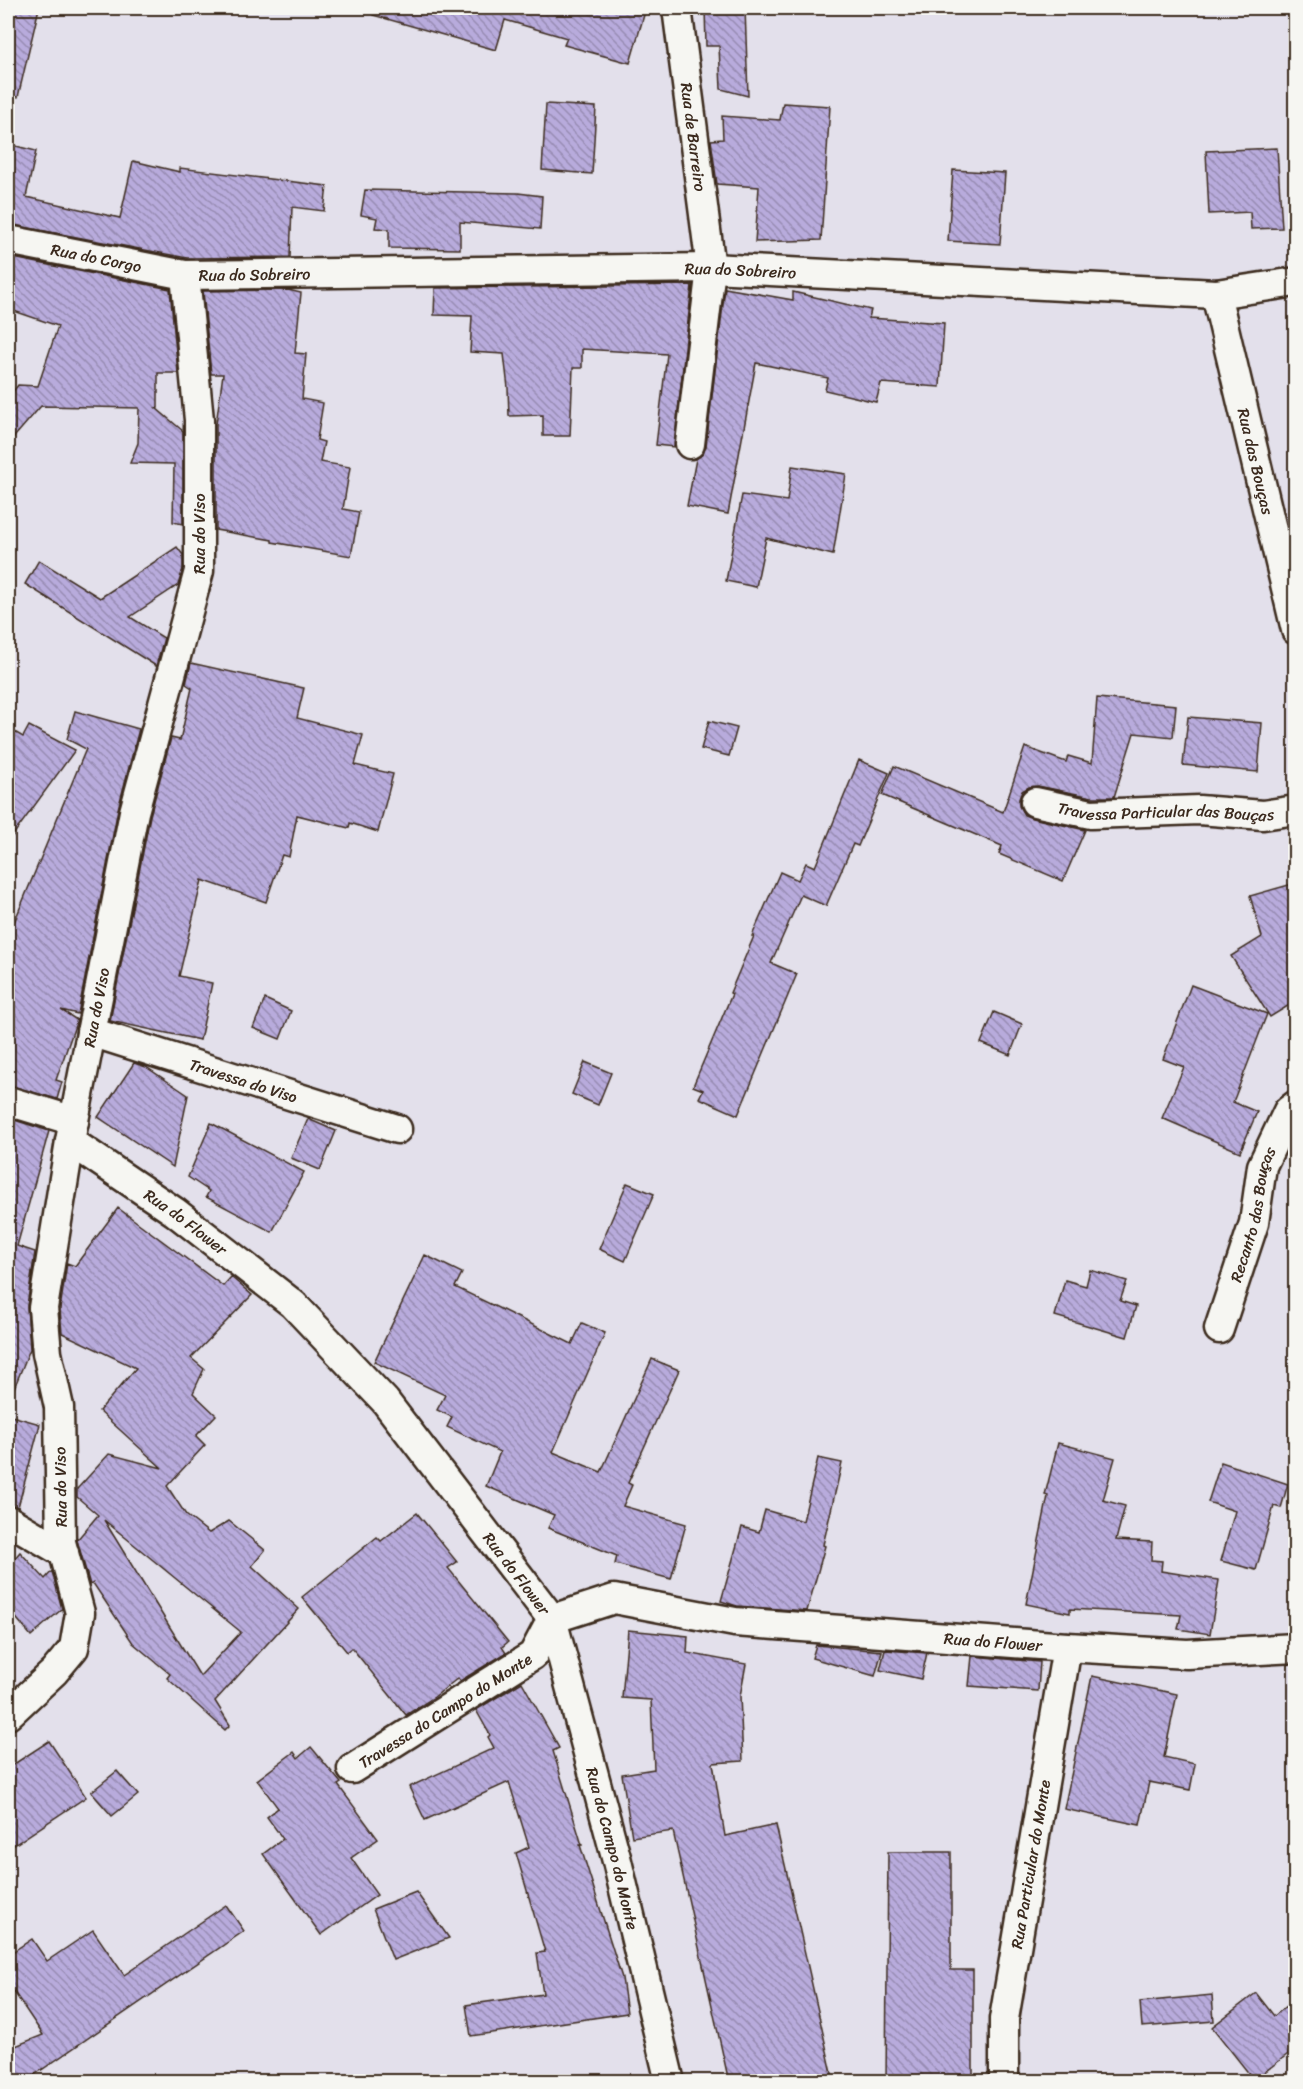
<svg xmlns="http://www.w3.org/2000/svg" width="1303" height="2089" font-family="Sriracha,sans-serif">
<style>
.building{fill:url(#building-back-hatch);stroke:#3b2a1e;stroke-width:1.5;fill-rule:evenodd}
.lines{fill:none;stroke-linecap:round;stroke-linejoin:round}
.minor-casing{stroke:#3b2a1e;stroke-width:33}
.minor{stroke:#f6f6f2;stroke-width:28}
.labels{text-anchor:middle;stroke-width:4.5;stroke-linejoin:round;paint-order:stroke}
.street-label{font-size:16px;fill:#3b2a1e;stroke:#f6f6f2}
</style>
<defs>
<pattern id="building-back-hatch" width="6" height="6" patternUnits="userSpaceOnUse" patternTransform="scale(1.5)"><rect width="6" height="6" fill="#b8abdc"/><path d="M-1 5l2 2M0 0l6 6M5-1l2 2" fill="none" stroke="#978bb2"/></pattern>
</defs>
<rect width="100%" height="100%" fill="#e3e0eb"/>
<filter id="ink" filterUnits="userSpaceOnUse"><feTurbulence type="fractalNoise" baseFrequency=".0167" numOctaves="2"/><feDisplacementMap in="SourceGraphic" scale="12" xChannelSelector="R" yChannelSelector="G"/><feConvolveMatrix kernelMatrix="1 2 1 2 8 2 1 2 1" color-interpolation-filters="sRGB"/></filter>
<g filter="url(#ink)">
<g class="building">
<path d="M8,8h31l-21,89 -10,-1z"/>
<path d="M374,8h272l-16,55 -66,-18 3,-7 -62,-18 -9,30 -123,-35z"/>
<path d="M705,8h40l3,88 -27,-7 -2,-43h-13z"/>
<path d="M783,103l47,3 -9,134 -66,2 4,-55 -42,-3 -6,-44 12,-1 -1,-23 58,4z"/>
<path d="M546,104l50,3 -4,67 -50,-4z"/>
<path d="M8,144l28,7 -10,46 94,21 13,-57 47,11v-4l147,18 -3,25 -32,-4 -2,50 -103,1 -179,-34z"/>
<path d="M1277,148l5,80 -31,1 -1,-17 -41,2 -3,-63z"/>
<path d="M953,170l52,3 -5,71 -52,-3z"/>
<path d="M365,190l153,3 24,3 -2,33 -80,-7v27l-71,-1v-19l-14,-1 2,-10 -16,-3z"/>
<path d="M8,257l162,32 8,84h-20v35h-2l27,23v93l-10,-2 1,-58 -44,-1 8,-20 1,-35 -98,-2 -33,38v-46l10,-13 20,1 20,-60 -50,-17z"/>
<path d="M692,285l-18,162 -18,-2 11,-91 -85,-5v19h-9l-3,68h-27v-21l-34,1 -1,-28 -4,-34 -34,-2 2,-36 -38,-1 1,-27z"/>
<path d="M725,288l68,12v-8l78,18 -2,8 75,5 -4,64 -59,-4 -5,19 -51,-12 3,-12 -72,-15 -28,151 -41,-8 9,-47 7,-5 3,-8z"/>
<path d="M288,290l13,3 -6,60 11,1 -4,45 21,4 -6,37 7,2 -4,20 30,5 -7,42 16,3 -8,44 -79,-14v-2l-56,-10v-106l7,-50h-12l-8,-83z"/>
<path d="M792,466l54,8 -13,81 -67,-17 -10,49 -30,-6 16,-86 45,6z"/>
<path d="M177,547l6,8v14l-5,16 -48,32 34,21 -8,28 -131,-82 14,-24 61,38z"/>
<path d="M191,663l113,25 -7,30 66,17 -8,30 38,9 -15,58 -28,-9 -1,5 -52,-13 -8,42 -7,-2 -16,47 -64,-22 -23,96 33,7 -12,57 -90,-19 40,-205 21,-78 9,2 12,-52 -6,-4z"/>
<path d="M1097,698l79,7 -3,32 -39,-4 -20,64h-22l-54,-11 -9,1 -7,4 -3,8v7l5,9 8,3 53,12 -22,51 -64,-27 3,-8 -120,-51 12,-29 109,46 22,-65 41,15 2,-6 24,7z"/>
<path d="M75,711l64,18 -21,80 -40,205 -17,-4 16,10 -21,60 6,2 -5,17 -49,-14v-148l78,-188 -19,-10z"/>
<path d="M1188,717l74,6 -4,49 -75,-7z"/>
<path d="M709,721l28,7 -8,28 -28,-7z"/>
<path d="M29,726l46,24 -67,92v-114l15,9z"/>
<path d="M859,760l30,13 -31,73 -5,-2 -27,62 -25,-11 -30,68 26,11 -59,141 -39,-17 4,-8 -10,-4 39,-92 -2,-1 24,-57h-2l28,-64 18,8 8,-17 9,4z"/>
<path d="M1296,883v118l-26,16 -39,-61 31,-19 -12,-41z"/>
<path d="M1191,985l76,29 -34,88 24,10 -17,40 -78,-34 22,-51 -21,-8z"/>
<path d="M265,999l26,12 -11,28 -27,-11z"/>
<path d="M994,1012l28,12 -12,31 -29,-12z"/>
<path d="M585,1062l26,11 -13,32 -26,-11z"/>
<path d="M134,1063l12,4 42,28 -15,72 -75,-50z"/>
<path d="M8,1118l41,13 -32,115 18,6 -8,54 3,43 -22,54z"/>
<path d="M308,1119l28,12 -16,39 -29,-12z"/>
<path d="M211,1123l93,49 -32,60 -66,-35 3,-6 -21,-14z"/>
<path d="M627,1183l27,11 -29,67 -26,-12z"/>
<path d="M118,1208l105,78 8,-9 21,18 -61,63 13,11 -11,24 23,22 -20,21 9,9 -38,41 19,29 23,18 20,-12 36,29 -13,16 47,43 -84,92 15,24 -5,5 -58,-52 3,-4 -37,-31 -40,-60 -3,2 -13,-45 21,-25 -21,-18v-8l32,-35 53,14 -63,-57 37,-43 -74,-35 -2,-24 7,-46 8,3zM104,1520l137,112 -41,44 -13,-21z"/>
<path d="M425,1255l37,18 -7,14 117,57 10,-21 23,10 -52,119 48,20 51,-113 27,11 -51,113 4,2 -9,21 63,18 -15,55 -56,-15 2,-8 -69,-28 6,-13 -68,-29 14,-34 -53,-25 5,-10 -15,-7 8,-15 -71,-33z"/>
<path d="M1090,1270l37,11 -7,20 16,5 -9,31 -72,-21 10,-36 21,6z"/>
<path d="M8,1415l32,9 -22,83 -10,-3z"/>
<path d="M1058,1443l57,15 -12,42 22,6 -9,34 36,2 -1,18 11,1 -1,10 58,9 -9,54 -32,-5 3,-14 -111,-6v4l-44,-9 22,-108 -3,-1z"/>
<path d="M818,1458l24,5 -19,82 2,1 -18,65 -70,-5 -16,-5 21,-74 17,5 6,-22 38,11z"/>
<path d="M1221,1462l67,22 -7,24 -7,-2 -18,64 -35,-9 14,-50 -27,-9z"/>
<path d="M417,1513l40,49 -9,6 60,74 -6,5 4,6 -46,28 -2,-3 -25,20 -27,17 -54,-67 -5,4 -45,-55 75,-60 4,4z"/>
<path d="M20,1552l25,27 7,-8 10,38 -31,27 -23,-28v-42z"/>
<path d="M628,1630l60,6 -1,17 59,11 -6,32 3,65 -30,2 12,73 51,-11 58,257h-105l-56,-251 -41,6 -10,-63 32,-5 -3,-69 -29,-2z"/>
<path d="M816,1645l66,6 -7,25 -63,-18z"/>
<path d="M885,1650l42,3 -6,26 -41,-9z"/>
<path d="M972,1656l68,6 -2,29 -69,-5z"/>
<path d="M1092,1676l85,18 -13,63 31,7 -5,26 -41,-8 -9,43 -76,-16z"/>
<path d="M522,1682l37,66 -6,3 29,94h-2l42,133 5,35 -156,23 -5,-31 77,-11 -6,-41 8,-1 -29,-99 13,-6 -20,-65 -84,38 -16,-33 85,-39 -6,-11 2,-2 -14,-25z"/>
<path d="M49,1741l37,56 -78,52v-81z"/>
<path d="M311,1747l30,36 -3,2 40,54 -27,19 26,37 -56,40 -58,-81 20,-15 -16,-22 11,-9 -21,-28 37,-28 4,6z"/>
<path d="M117,1771l21,24 -26,21 -21,-24z"/>
<path d="M888,1852h63v118h22v112h-87z"/>
<path d="M416,1892l33,46 -56,22 -20,-51z"/>
<path d="M226,1905l18,26 -220,151h-16v-33l35,-14 -35,-52v-28l24,-16 15,22 46,-31 31,45z"/>
<path d="M1256,1993l18,23 22,-17v49l-42,32 -42,-53z"/>
<path d="M1212,1995l2,26 -72,6 -2,-25z"/>
</g>
<g class="lines">
<defs>
<g id="minor">
<path id="s1" d="M677,8l34,260 -21,176"/>
<path id="s2" d="M8,240l177,35 526,-7 505,26 80,-12"/>
<path id="s3" d="M1216,294l80,336"/>
<path id="s4" d="M1035,802l56,12 108,-4 64,5 33,-5"/>
<path id="s5" d="M91,1032l306,97"/>
<path d="M8,1101l66,20"/>
<path id="s6" d="M70,1141l105,71 118,92 92,97 167,218 65,242 53,221"/>
<path id="s7" d="M1219,1329l35,-106 8,-57 26,-55 8,-6"/>
<path d="M8,1520l56,33"/>
<path id="s8" d="M552,1619l62,-20 121,23 332,25 120,7 109,-6"/>
<path id="s9" d="M8,1715l46,-43 20,-24 6,-35 -19,-71 -2,-135 -12,-54 -4,-45 27,-167 64,-329 65,-241v-151l-14,-145"/>
<path id="s10" d="M352,1769l181,-114 19,-36"/>
<path id="s11" d="M1004,2082v-63l63,-372"/>
</g>
</defs>
<use href="#minor" class="minor-casing"/>
<use href="#minor" class="minor"/>
</g>
</g>
<g class="labels">
<g class="street-label">
<text dy="6" stroke="none"><textPath href="#s1" startOffset="130">Rua de Barreiro</textPath></text>
<text dy="6" stroke="none"><textPath href="#s2" startOffset="90">Rua do Corgo</textPath></text>
<text dy="6" stroke="none"><textPath href="#s2" startOffset="736">Rua do Sobreiro</textPath></text>
<text dy="6" stroke="none"><textPath href="#s2" startOffset="250">Rua do Sobreiro</textPath></text>
<text dy="6" stroke="none"><textPath href="#s3" startOffset="172">Rua das Bouças</textPath></text>
<text dy="6" stroke="none"><textPath href="#s9" startOffset="1230">Rua do Viso</textPath></text>
<text dy="6" stroke="none"><textPath href="#s4" startOffset="132">Travessa Particular das Bouças</textPath></text>
<text dy="6" stroke="none"><textPath href="#s9" startOffset="744">Rua do Viso</textPath></text>
<text dy="6" stroke="none"><textPath href="#s5" startOffset="160">Travessa do Viso</textPath></text>
<text dy="6" stroke="none"><textPath href="#s7" startOffset="120">Recanto das Bouças</textPath></text>
<text dy="6" stroke="none"><textPath href="#s6" startOffset="141">Rua do Flower</textPath></text>
<text transform="translate(60 1487) rotate(-91)" y="6">Rua do Viso</text>
<text dy="6" stroke="none"><textPath href="#s6" startOffset="627">Rua do Flower</textPath></text>
<text dy="6" stroke="none"><textPath href="#s8" startOffset="447">Rua do Flower</textPath></text>
<text dy="6" stroke="none"><textPath href="#s10" startOffset="110">Travessa do Campo do Monte</textPath></text>
<text dy="6" stroke="none"><textPath href="#s6" startOffset="922">Rua do Campo do Monte</textPath></text>
<text dy="6" stroke="none"><textPath href="#s11" startOffset="220">Rua Particular do Monte</textPath></text>
</g>
</g>
<rect width="1303" height="2089" fill="none" stroke="#f6f6f2" stroke-width="30"/>
<rect x="15" y="15" width="1273" height="2059" fill="none" stroke="#3b2a1e" stroke-width="2" filter="url(#ink)"/>
</svg>
